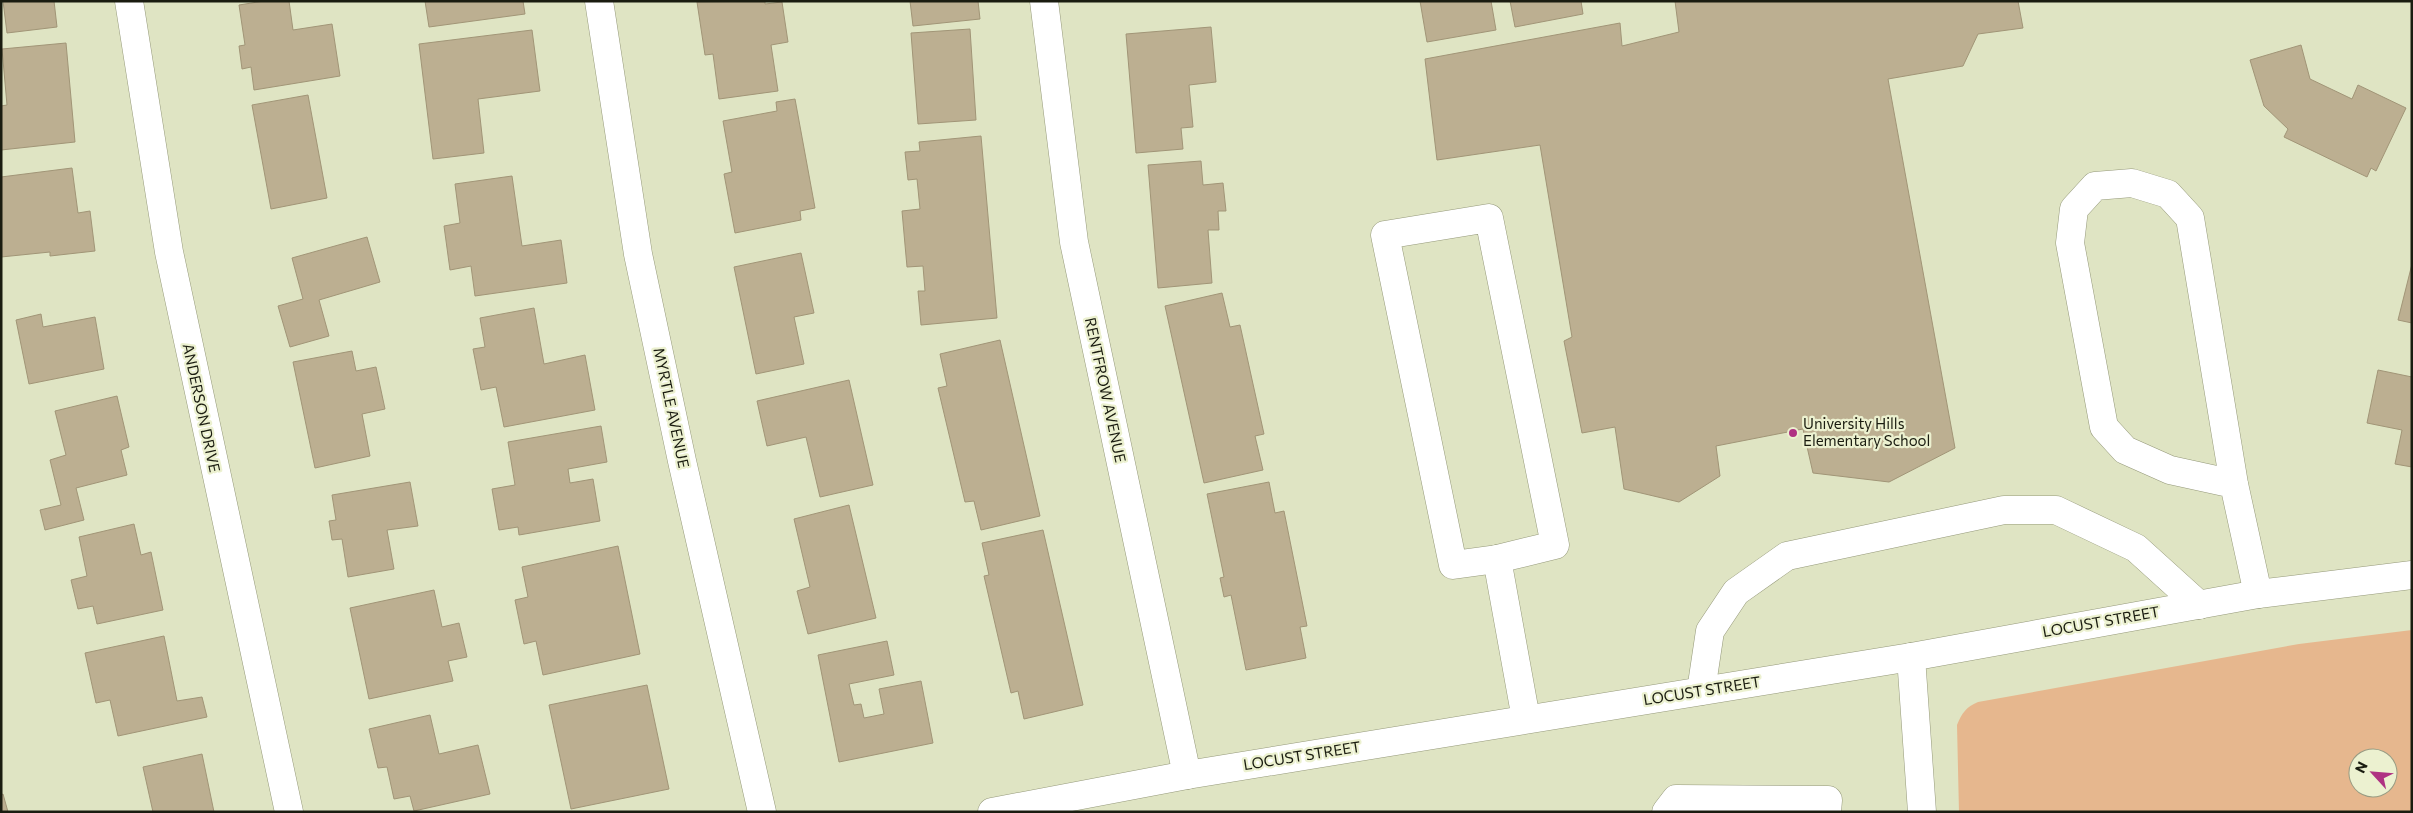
<svg xmlns="http://www.w3.org/2000/svg" width="2413" height="813" font-family="Commissioner,sans-serif">
<style>
.green{fill:#e6b78e;fill-rule:evenodd}
.building{fill:#bcaf91;stroke:#a19577}
.lines{fill:none;stroke-linecap:round;stroke-linejoin:round}
.minor-casing{stroke:#95997a;stroke-width:29}
.minor{stroke:#fff;stroke-width:28}
.poi-dot{fill:#af3282;stroke:#ecf1d0;stroke-width:2}
.labels{text-anchor:middle;stroke-width:4.5;stroke-linejoin:round;paint-order:stroke}
.street-label{font-size:15px;fill:#1a1c10;stroke:#ecf1d0}
.poi-label{font-size:15px;fill:#1a1c10;stroke:#ecf1d0;text-anchor:start}
</style>
<rect width="100%" height="100%" fill="#dfe4c3"/>
<path class="green" d="M2412,630l-1,182h-452l-2,-87c5,-12 9,-18 21,-23l321,-58zM2358,758h30v30h-30z"/>
<g class="building">
<path d="M3,1h51l3,26 -50,6z"/>
<path d="M264,1h25l4,29 39,-6 8,52 -86,14 -3,-23 -9,2 -3,-23 6,-1 -6,-40z"/>
<path d="M425,1h98l2,13 -96,13z"/>
<path d="M765,1v3l17,-2 6,40 -17,3 7,46 -59,8 -6,-45 -8,1 -8,-53z"/>
<path d="M910,1h68l2,18 -67,7z"/>
<path d="M1420,1h71l5,29 -69,12z"/>
<path d="M1510,1h71l2,13 -68,13z"/>
<path d="M1675,1h343l5,27 -45,6 -15,32 -75,13 67,369 -66,34 -76,-9 -10,-44 -87,17 4,30 -41,26 -55,-13 -9,-62 -33,6 -18,-92 8,-4 -32,-192 -103,15 -12,-101 195,-36 2,23 57,-14z"/>
<path d="M1211,27l5,55 -27,3 4,42 -12,1 2,21 -47,4 -10,-119z"/>
<path d="M970,29l6,91 -58,4 -7,-91z"/>
<path d="M532,30l8,61 -62,8 6,54 -51,6 -14,-115z"/>
<path d="M66,43l9,99 -74,8v-44l6,-1 -5,-56z"/>
<path d="M2301,45l9,34 42,20 6,-14 48,23 -30,63 -5,-3 -4,9 -83,-40 4,-8 -24,-23 -14,-46z"/>
<path d="M308,95l19,103 -56,11 -19,-104z"/>
<path d="M795,99l20,109 -15,3 1,9 -66,13 -11,-59 8,-2 -9,-51 54,-10 -1,-9z"/>
<path d="M981,136l16,182 -76,7 -3,-34h7l-2,-25 -16,1 -5,-56 18,-2 -3,-30 -9,1 -3,-28 15,-1 -1,-9z"/>
<path d="M1201,161l2,24 20,-2 3,28h-8l1,19h-11l4,53 -54,5 -10,-123z"/>
<path d="M72,168l6,45 12,-2 5,40 -45,5v-4l-49,5v-80z"/>
<path d="M512,176l10,70 39,-6 6,43 -92,13 -4,-30 -21,4 -6,-44 16,-3 -5,-39z"/>
<path d="M367,237l13,45 -61,18 10,36 -39,11 -12,-41 25,-7 -11,-41z"/>
<path d="M801,253l13,60 -20,4 10,47 -48,10 -22,-107z"/>
<path d="M2412,264v59l-14,-3z"/>
<path d="M1222,293l8,34 10,-2 24,109 -9,2 8,34 -59,13 -39,-177z"/>
<path d="M534,308l10,56 41,-9 10,55 -91,17 -8,-40 -15,3 -8,-41 12,-2 -5,-29z"/>
<path d="M41,314l2,13 52,-10 9,52 -75,15 -13,-64z"/>
<path d="M1000,340l40,176 -59,14 -7,-29 -9,1 -27,-114 9,-2 -7,-32z"/>
<path d="M352,351l4,20 20,-4 9,42 -23,5 8,42 -55,12 -22,-106z"/>
<path d="M2378,370l34,7v90l-17,-3 7,-34 -35,-7z"/>
<path d="M849,380l24,105 -53,12 -14,-60 -39,9 -10,-45z"/>
<path d="M117,396l12,51 -8,3 6,25 -51,13 8,32 -39,10 -5,-20 21,-5 -11,-45 16,-5 -11,-44z"/>
<path d="M601,426l6,36 -39,7 2,14 23,-4 7,42 -81,14 -1,-8 -19,3 -7,-41 23,-4 -7,-43z"/>
<path d="M410,482l8,44 -31,4 7,39 -46,8 -6,-38 -10,1 -3,-19 7,-1 -4,-25z"/>
<path d="M1269,482l6,31 9,-2 23,115 -7,1 6,31 -60,12 -15,-75 -7,2 -4,-19 4,-1 -17,-83z"/>
<path d="M849,505l27,113 -68,16 -11,-43 13,-4 -16,-68z"/>
<path d="M134,524l7,31 10,-3 12,58 -66,14 -4,-18 -15,3 -7,-29 16,-4 -8,-39z"/>
<path d="M1043,530l40,175 -59,14 -6,-28 -7,2 -27,-117 5,-1 -7,-32z"/>
<path d="M618,546l22,108 -97,21 -7,-34 -12,3 -9,-44 13,-3 -6,-30z"/>
<path d="M434,590l8,37 17,-4 8,34 -19,4 5,20 -84,18 -19,-91z"/>
<path d="M164,636l13,65 25,-4 5,20 -89,19 -8,-36 -14,3 -11,-50z"/>
<path d="M887,641l7,34 -45,9 5,21 7,-1 3,14 20,-4 -5,-25 42,-8 12,62 -94,19 -21,-107z"/>
<path d="M647,685l22,104 -98,20 -22,-104z"/>
<path d="M430,715l9,39 39,-9 12,49 -76,17 -4,-15 -16,3 -7,-32 -9,1 -9,-39z"/>
<path d="M202,754l12,58h-61l-10,-45z"/>
<path d="M3,794l5,18h-7v-17z"/>
</g>
<g class="lines">
<defs>
<g id="minor">
<path d="M129,1l40,251 120,560"/>
<path d="M599,1l39,253 44,207 80,351"/>
<path d="M1044,1l30,241 113,533"/>
<path d="M1489,218l66,327 -58,14 -44,6 -68,-330z"/>
<path d="M2234,484l-64,-14 -45,-20 -21,-23 -34,-184 4,-34 21,-23 37,-3 36,11 22,24 44,266 24,110"/>
<path d="M1497,559l29,160"/>
<path d="M1911,657l11,155"/>
<path d="M1701,691l9,-60 26,-39 51,-36 217,-46h52l80,38 63,57"/>
<path d="M992,812l195,-37 724,-118 347,-63 154,-19"/>
<path d="M1666,812l10,-13 152,1 -1,12"/>
</g>
</defs>
<use href="#minor" class="minor-casing"/>
<use href="#minor" class="minor"/>
</g>
<circle class="poi-dot" cx="1793" cy="433" r="5"/>
<g class="labels">
<g class="street-label">
<text transform="translate(1105 390) rotate(78)" y="5">RENTFROW AVENUE</text>
<text transform="translate(201 408) rotate(78)" y="5">ANDERSON DRIVE</text>
<text transform="translate(671 408) rotate(78)" y="5">MYRTLE AVENUE</text>
<text transform="translate(2101 622) rotate(-10)" y="5">LOCUST STREET</text>
<text transform="translate(1702 691) rotate(-9)" y="5">LOCUST STREET</text>
<text transform="translate(1302 756) rotate(-9)" y="5">LOCUST STREET</text>
</g>
<g class="poi-label">
<text x="1803" y="429">University Hills<tspan x="1803" dy="17">Elementary School</tspan></text>
</g>
</g>
<rect width="2413" height="813" fill="none" stroke="#1a1c10" stroke-width="5"/>
<g transform="translate(2373 773) rotate(296)"><circle r="24" fill="#ecf1d0" stroke="#989c83"/>
<path d="M0-4L9 19L0 12L-9 19Z" fill="#af3282"/>
<text y="-8" font-size="14" font-weight="bold" text-anchor="middle" fill="#1a1c10">N</text>
</g>
</svg>
